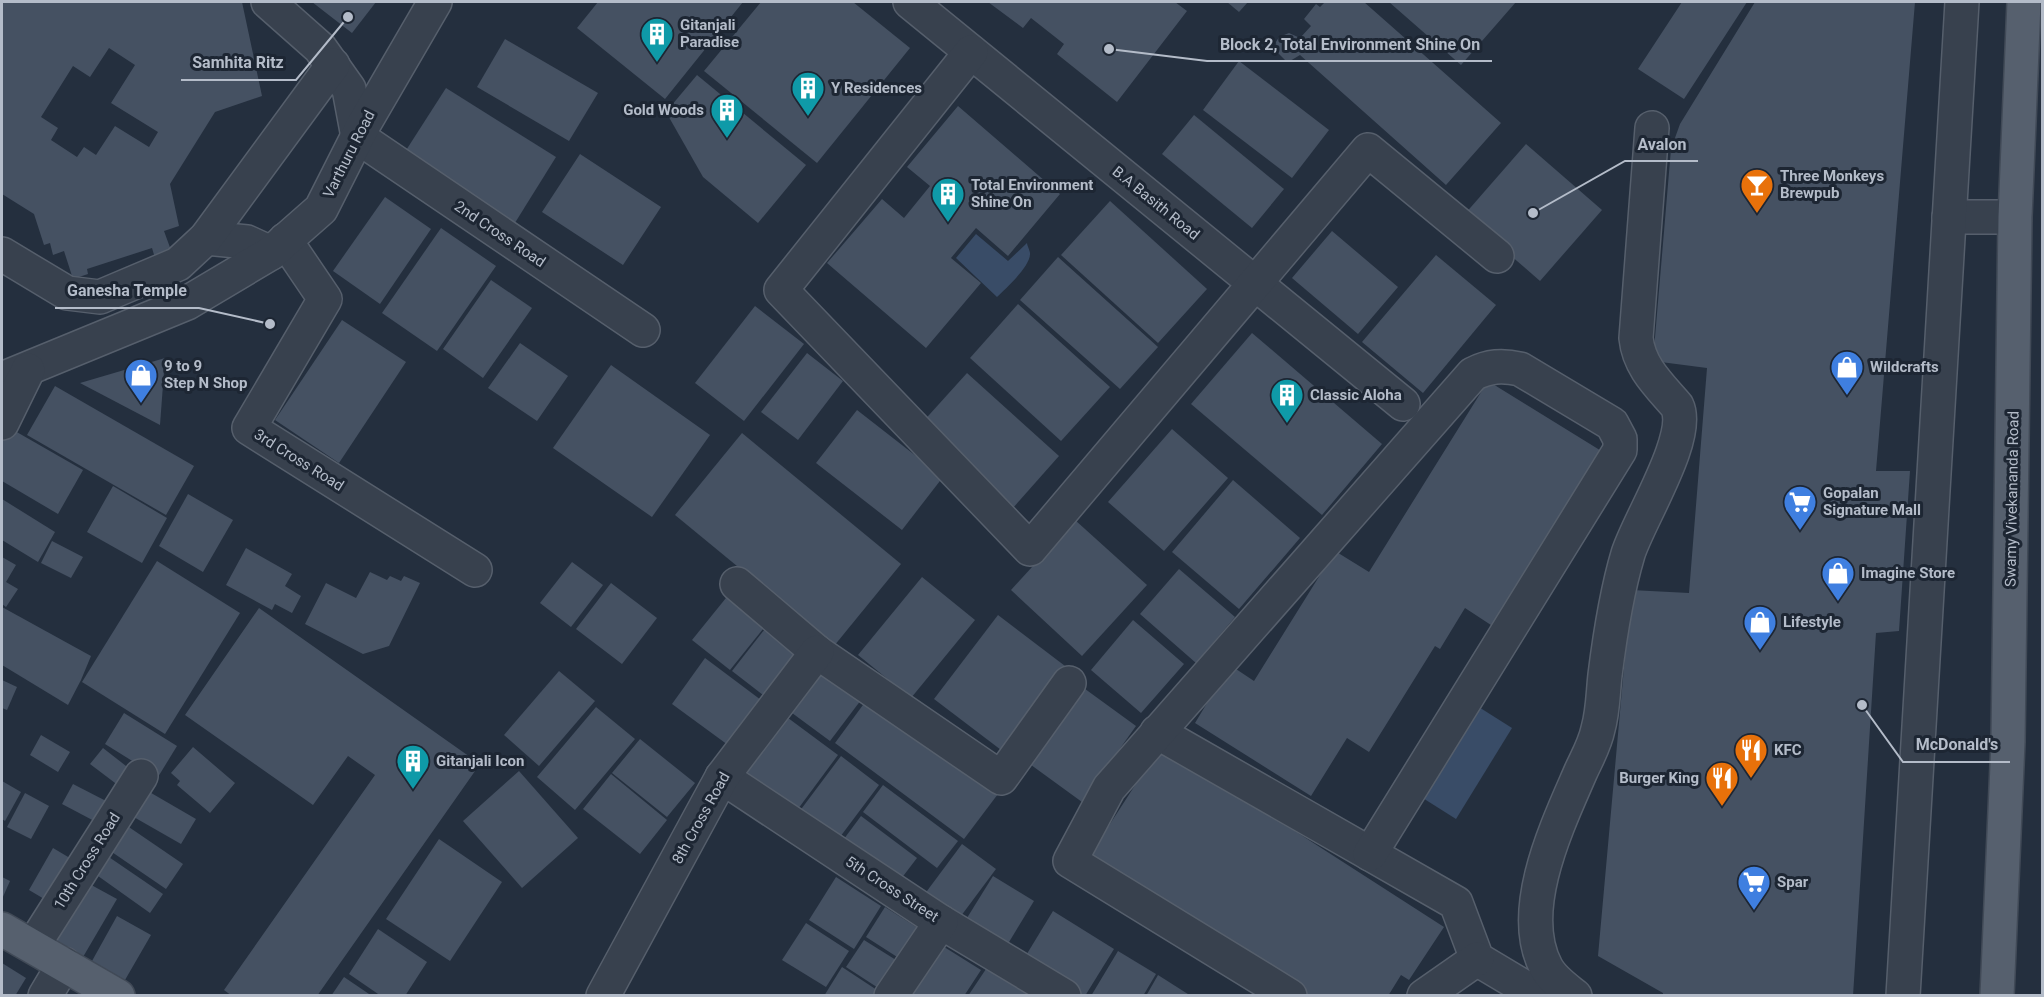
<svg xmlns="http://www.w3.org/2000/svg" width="2044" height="997" font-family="Roboto,sans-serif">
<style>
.water{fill:#394c67}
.building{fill:#455162;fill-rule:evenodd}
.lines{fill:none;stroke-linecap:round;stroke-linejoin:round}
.minor-casing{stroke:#565f6c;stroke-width:36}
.major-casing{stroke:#414a57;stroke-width:36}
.minor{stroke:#38414e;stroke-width:33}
.major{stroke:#56606e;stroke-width:33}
.labels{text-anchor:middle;stroke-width:6;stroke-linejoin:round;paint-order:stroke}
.poi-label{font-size:15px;font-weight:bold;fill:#b4bcc9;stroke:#1d2633;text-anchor:start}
.street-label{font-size:15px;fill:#b4bcc9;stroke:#1d2633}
.leader{fill:none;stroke:#b4bcc9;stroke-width:2}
.callout-dot{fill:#b4bcc9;stroke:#1d2633;stroke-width:2}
.callout-label{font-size:16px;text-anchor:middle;font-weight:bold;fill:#b4bcc9;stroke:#1d2633;stroke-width:6;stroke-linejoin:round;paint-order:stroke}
</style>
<rect width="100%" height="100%" fill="#242f3e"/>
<g class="water">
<path d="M976,234l32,27 19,-18c0,2 3,8 3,10 1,13 -24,35 -33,44l-41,-39z"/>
<path d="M1474,704l38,24 -56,91 -38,-24z"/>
</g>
<g class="building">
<path d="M2,2h240l20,94 -47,16 -45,72 9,42 -15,5 8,22 -17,5 -3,-10 -65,21 1,5 -15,5 -9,-28 -11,4 -3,-12 -6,2 -10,-31 -32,-20zM109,48l26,17 -24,38 47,29 -9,15 -34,-21 -19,29 -12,-8 -7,10 -26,-17 7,-12 -17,-11 32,-51 17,11z"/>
<path d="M312,2h64l-24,31z"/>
<path d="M598,2h145l-78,97 -88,-71z"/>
<path d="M761,2h92l57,46 -93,115 -113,-92z"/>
<path d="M988,2h187l12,9 -70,91 -60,-48 7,-10 -33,-26 -8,10z"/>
<path d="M1227,2h21l-9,10z"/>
<path d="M1325,2l8,1 31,-1 137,121 -55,62 -146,-130 -10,6 -5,-1 -8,-8 -1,-10 3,-5 10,-4 11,5 11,-12 -7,-7 12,-15 4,3z"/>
<path d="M1389,2h127l-55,63z"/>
<path d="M1682,2h65l-63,97 -46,-30z"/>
<path d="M1755,2h160l-39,469h34l-11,160 -23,2 -23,363h-190v-3l-65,-37 33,-366 58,3 18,-225 -54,-7 18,-212 9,-25z"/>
<path d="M505,39l93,54 -29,48 -92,-54z"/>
<path d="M1239,61l90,69 -37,48 -89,-68z"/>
<path d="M697,75l109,90 -48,58 -55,-46 -37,-65z"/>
<path d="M446,88l110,69 -43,69 -110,-71z"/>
<path d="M958,106l102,88 -52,62 -32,-28 -25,30 30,25 -55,65 -99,-85 55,-64 22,19 26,-32 -23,-19z"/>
<path d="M1194,115l90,74 -32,39 -90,-74z"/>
<path d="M1526,144l76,66 -62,71 -76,-66z"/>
<path d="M580,154l81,53 -38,58 -81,-53z"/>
<path d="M385,197l46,32 -51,75 -47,-33z"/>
<path d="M1110,201l97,88 -49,54 -97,-88z"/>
<path d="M441,228l55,38 -59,85 -55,-38z"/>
<path d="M1332,231l66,56 -40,47 -66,-56z"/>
<path d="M1436,255l60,50 -73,88 -61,-51z"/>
<path d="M1058,257l100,90 -38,42 -100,-89z"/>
<path d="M491,280l41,28 -49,70 -40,-29z"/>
<path d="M1018,304l92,83 -49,54 -91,-83z"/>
<path d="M755,306l49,38 -60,77 -49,-38z"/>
<path d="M342,320l64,42 -67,101 -64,-43z"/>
<path d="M1252,333l130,111 -60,71 -131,-111z"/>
<path d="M520,343l48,33 -31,45 -49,-33z"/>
<path d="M807,353l36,28 -45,59 -37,-28z"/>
<path d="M165,358l-5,67 -80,-42z"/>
<path d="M611,365l99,70 -58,82 -99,-69z"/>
<path d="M967,373l92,83 -46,52 -93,-83z"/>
<path d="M1488,381l115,71 -109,175 -29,-19 -25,41 -5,-3 -66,106 -22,-14 -36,58 -116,-73 35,-58 24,16 81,-130 34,21z"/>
<path d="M55,386l139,80 -28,49 -139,-80z"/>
<path d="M857,410l86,67 -41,53 -86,-67z"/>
<path d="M8,427l75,43 -25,44 -56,-33v-43z"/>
<path d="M1172,429l56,49 -64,73 -56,-49z"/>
<path d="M742,433l159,131 -67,82 -159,-131z"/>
<path d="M1233,480l67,58 -61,71 -67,-57z"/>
<path d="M113,486l54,32 -25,45 -55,-31z"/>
<path d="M188,494l45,26 -30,52 -44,-26z"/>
<path d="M2,499l53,33 -17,30 -36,-22z"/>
<path d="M1075,520l72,65 -65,71 -71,-66z"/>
<path d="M52,541l31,16 -12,21 -30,-15z"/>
<path d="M246,548l46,26 -7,12 16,10 -9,17 -17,-9 -3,6 -46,-25z"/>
<path d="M2,557l14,8 -10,17 12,7 -12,18 -4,-3z"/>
<path d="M157,561l83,52 -75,121 -83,-52z"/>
<path d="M572,562l31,23 -32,42 -31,-24z"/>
<path d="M1179,569l56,48 -39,46 -56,-49z"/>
<path d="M370,572l17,8 3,-4 11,5 3,-5 16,7 -31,63 -26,8 -58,-30 21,-41 30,15z"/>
<path d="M922,577l53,43 -64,78 -53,-43z"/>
<path d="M611,583l46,35 -35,46 -46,-35z"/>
<path d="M730,593l37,31 -37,46 -38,-30z"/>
<path d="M2,607l89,49 -10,24 -13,25 -66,-40z"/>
<path d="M259,608l221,156 -163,232h-85l-8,-6 151,-215 -27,-19 -35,49 -128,-90z"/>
<path d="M998,615l71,54 -64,84 -71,-54z"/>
<path d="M1133,620l51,44 -43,49 -50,-43z"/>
<path d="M768,625l35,28 -36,45 -35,-27z"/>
<path d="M705,658l56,42 -33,45 -56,-41z"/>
<path d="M819,670l42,30 -31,41 -42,-31z"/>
<path d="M559,671l36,30 -56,65 -35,-31z"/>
<path d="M2,680l15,7 -10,23 -5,-2z"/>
<path d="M1081,686l55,40 -54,76 -55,-40z"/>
<path d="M871,694l130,96 -37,49 -129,-96z"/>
<path d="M596,707l39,32 -60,71 -38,-33z"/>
<path d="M780,712l58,43 -43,58 -58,-43z"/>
<path d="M124,713l53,33 -19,31 -53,-33z"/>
<path d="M41,735l29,17 -12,20 -28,-17z"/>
<path d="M640,739l55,44 -28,34 -55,-44z"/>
<path d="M1161,745l283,182 -35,53 -8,-5 -13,21h-79l-219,-141z"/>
<path d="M193,747l42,36 -25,30 -33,-28 3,-4 -9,-8z"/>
<path d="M103,748l32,25 -12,16 -33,-25z"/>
<path d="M841,756l38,29 -45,60 -38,-29z"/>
<path d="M519,771l59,67 -56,50 -59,-67z"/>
<path d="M611,774l56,46 -27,34 -57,-45z"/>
<path d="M2,781l19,11 -16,29 -3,-2z"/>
<path d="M73,784l35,18 -10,21 -36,-19z"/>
<path d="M883,785l75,56 -21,27 -74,-56z"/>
<path d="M146,790l50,29 -15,25 -49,-28z"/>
<path d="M25,793l24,13 -18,33 -24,-12z"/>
<path d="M861,816l56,42 -23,30 -56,-41z"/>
<path d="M123,823l60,41 -17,25 -60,-41z"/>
<path d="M439,839l63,43 -52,79 -64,-42z"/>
<path d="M962,844l34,25 -38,51 -34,-25z"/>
<path d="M53,848l27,16 -24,42 -27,-16z"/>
<path d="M103,853l60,41 -13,19 -59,-42z"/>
<path d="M993,876l41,25 -31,51 -41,-26z"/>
<path d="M2,877l8,4 -8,18z"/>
<path d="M836,877l45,29 -27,43 -45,-29z"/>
<path d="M84,881l33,18 -34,58 -32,-19z"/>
<path d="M885,907l39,25 -19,30 -39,-25z"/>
<path d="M1053,911l61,38 -29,47h-9l-54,-34z"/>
<path d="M117,916l34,19 -26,45 -33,-19z"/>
<path d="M806,923l43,28 -23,36 -44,-27z"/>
<path d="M378,929l49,33 -22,34h-24l-32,-22z"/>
<path d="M864,940l40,25 -18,28 -40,-26z"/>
<path d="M941,945l40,25 -17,26h-55z"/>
<path d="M1118,951l38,23 -13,22h-52z"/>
<path d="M2,963l24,15 -11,18h-13z"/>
<path d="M988,966l45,30h-65z"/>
<path d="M842,967l44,29h-62z"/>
<path d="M1158,975l33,21h-45z"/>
<path d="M344,977l28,19h-41z"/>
</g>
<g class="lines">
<defs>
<g id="minor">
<path d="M268,2l52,46 29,41 9,48 285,193"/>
<path d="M910,2l493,402"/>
<path d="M971,52l-190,238 249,259 338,-399 129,106"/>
<path d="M1949,217h66"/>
<path d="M206,238l41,4 24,11"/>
<path d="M285,240l40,59 -76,129 226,142"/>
<path d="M2,254l65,39 33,4 78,-33 28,-26 127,-173"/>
<path d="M2,379l185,-76 84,-50 50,-44 43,-85 71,-122"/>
<path d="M2,423l26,-53"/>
<path d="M737,584l80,68 184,126 68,-95"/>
<path d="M1157,732l299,171 21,56 62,37"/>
<path d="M722,777l219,145 123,74"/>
<path d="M33,946l108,-170"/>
<path d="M45,996l19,-32"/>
<path d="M603,996l119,-219 95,-125"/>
<path d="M891,996l50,-74"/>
<path d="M1290,996l-220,-135 39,-73 364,-414c16,-8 29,-9 47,-5l92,55 8,15v11l-250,404"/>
<path d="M1424,996l53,-37"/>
<path d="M1575,996c-10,-8 -23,-17 -29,-29 -30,-57 12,-143 35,-196 6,-13 14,-27 17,-42 5,-17 5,-36 7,-54 5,-40 11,-81 23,-121 10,-33 64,-117 49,-148 -18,-21 -38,-39 -41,-68l16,-210"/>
<path d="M1903,996l59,-994"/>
</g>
<g id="major">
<path d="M2,929l116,67"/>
<path d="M1997,996l11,-254 7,-525 9,-215"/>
</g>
</defs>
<use href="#minor" class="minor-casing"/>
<use href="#major" class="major-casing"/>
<use href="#minor" class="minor"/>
<use href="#major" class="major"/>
</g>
<defs>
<symbol id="building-pin" viewBox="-11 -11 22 30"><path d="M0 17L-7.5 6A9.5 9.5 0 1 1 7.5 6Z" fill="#0f9aa8" stroke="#1d2633"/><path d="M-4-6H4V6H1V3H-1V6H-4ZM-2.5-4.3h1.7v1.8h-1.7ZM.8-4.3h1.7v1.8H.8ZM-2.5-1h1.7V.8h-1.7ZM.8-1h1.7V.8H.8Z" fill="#fff"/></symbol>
<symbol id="bar-pin" viewBox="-11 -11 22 30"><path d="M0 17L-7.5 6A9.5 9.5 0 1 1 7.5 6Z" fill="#e8710a" stroke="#1d2633"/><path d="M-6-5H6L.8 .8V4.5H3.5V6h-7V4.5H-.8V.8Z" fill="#fff"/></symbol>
<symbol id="shop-pin" viewBox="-11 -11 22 30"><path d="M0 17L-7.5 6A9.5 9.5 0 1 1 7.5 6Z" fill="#3f7fe0" stroke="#1d2633"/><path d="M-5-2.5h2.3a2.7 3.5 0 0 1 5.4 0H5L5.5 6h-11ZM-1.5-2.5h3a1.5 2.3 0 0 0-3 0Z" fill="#fff"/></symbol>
<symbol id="supermarket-pin" viewBox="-11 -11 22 30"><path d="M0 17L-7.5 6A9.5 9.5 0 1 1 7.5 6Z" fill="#3f7fe0" stroke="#1d2633"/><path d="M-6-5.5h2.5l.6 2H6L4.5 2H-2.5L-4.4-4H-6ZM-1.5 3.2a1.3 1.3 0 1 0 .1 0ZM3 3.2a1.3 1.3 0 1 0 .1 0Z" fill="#fff"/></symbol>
<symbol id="restaurant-pin" viewBox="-11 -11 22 30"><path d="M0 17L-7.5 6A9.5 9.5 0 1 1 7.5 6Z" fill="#e8710a" stroke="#1d2633"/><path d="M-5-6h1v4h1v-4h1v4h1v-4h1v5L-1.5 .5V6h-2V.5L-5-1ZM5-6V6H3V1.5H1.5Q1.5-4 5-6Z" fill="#fff"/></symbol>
</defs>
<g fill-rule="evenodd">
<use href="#building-pin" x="638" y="15" width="38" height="52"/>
<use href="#building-pin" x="789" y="69" width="38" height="52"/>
<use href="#building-pin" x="708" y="91" width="38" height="52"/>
<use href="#bar-pin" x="1738" y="166" width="38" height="52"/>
<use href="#building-pin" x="929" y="175" width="38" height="52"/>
<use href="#shop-pin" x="1828" y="348" width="38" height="52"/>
<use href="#shop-pin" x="122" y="356" width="38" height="52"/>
<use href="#building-pin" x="1268" y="376" width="38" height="52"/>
<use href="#supermarket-pin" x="1781" y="483" width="38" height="52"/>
<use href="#shop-pin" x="1819" y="554" width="38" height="52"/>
<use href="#shop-pin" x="1741" y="603" width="38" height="52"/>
<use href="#restaurant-pin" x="1732" y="731" width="38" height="52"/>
<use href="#building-pin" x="394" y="742" width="38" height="52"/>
<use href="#restaurant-pin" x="1703" y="759" width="38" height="52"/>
<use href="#supermarket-pin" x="1735" y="863" width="38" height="52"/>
</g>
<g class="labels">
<g class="poi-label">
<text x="680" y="30">Gitanjali<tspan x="680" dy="17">Paradise</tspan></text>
<text x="831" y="93">Y Residences</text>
<text x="704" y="115" text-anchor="end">Gold Woods</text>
<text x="1780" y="181">Three Monkeys<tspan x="1780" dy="17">Brewpub</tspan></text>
<text x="971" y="190">Total Environment<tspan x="971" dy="17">Shine On</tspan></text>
<text x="164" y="371">9 to 9<tspan x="164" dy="17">Step N Shop</tspan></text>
<text x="1870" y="372">Wildcrafts</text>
<text x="1310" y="400">Classic Aloha</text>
<text x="1823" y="498">Gopalan<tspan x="1823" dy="17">Signature Mall</tspan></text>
<text x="1861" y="578">Imagine Store</text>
<text x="1783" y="627">Lifestyle</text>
<text x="1774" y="755">KFC</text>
<text x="436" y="766">Gitanjali Icon</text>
<text x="1699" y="783" text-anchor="end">Burger King</text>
<text x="1777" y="887">Spar</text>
</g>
<g class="street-label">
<text transform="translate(349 154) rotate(-63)" y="5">Varthuru Road</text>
<text transform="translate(1156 203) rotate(39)" y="5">B.A Basith Road</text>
<text transform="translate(500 234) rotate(34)" y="5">2nd Cross Road</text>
<text transform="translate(299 460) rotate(32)" y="5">3rd Cross Road</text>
<text transform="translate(2012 499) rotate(-89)" y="5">Swamy Vivekananda Road</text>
<text transform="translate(701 818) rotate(-61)" y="5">8th Cross Road</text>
<text transform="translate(87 861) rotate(-58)" y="5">10th Cross Road</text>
<text transform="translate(892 889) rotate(33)" y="5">5th Cross Street</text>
</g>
</g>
<path class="leader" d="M1109 49L1207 61H1492M348 17L296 80H181M1533 213L1625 161H1698M270 324L199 308H55M1862 705L1903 762H2010"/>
<g class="callout-dot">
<circle cx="1109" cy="49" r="6"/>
<circle cx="348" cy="17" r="6"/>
<circle cx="1533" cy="213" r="6"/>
<circle cx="270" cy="324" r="6"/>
<circle cx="1862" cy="705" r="6"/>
</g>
<g class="callout-label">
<text x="1350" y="50">Block 2, Total Environment Shine On</text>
<text x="238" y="68">Samhita Ritz</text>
<text x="1662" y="150">Avalon</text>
<text x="127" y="296">Ganesha Temple</text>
<text x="1957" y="750">McDonald's</text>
</g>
<rect width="2044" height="997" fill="none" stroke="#b4bcc9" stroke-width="6"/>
</svg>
